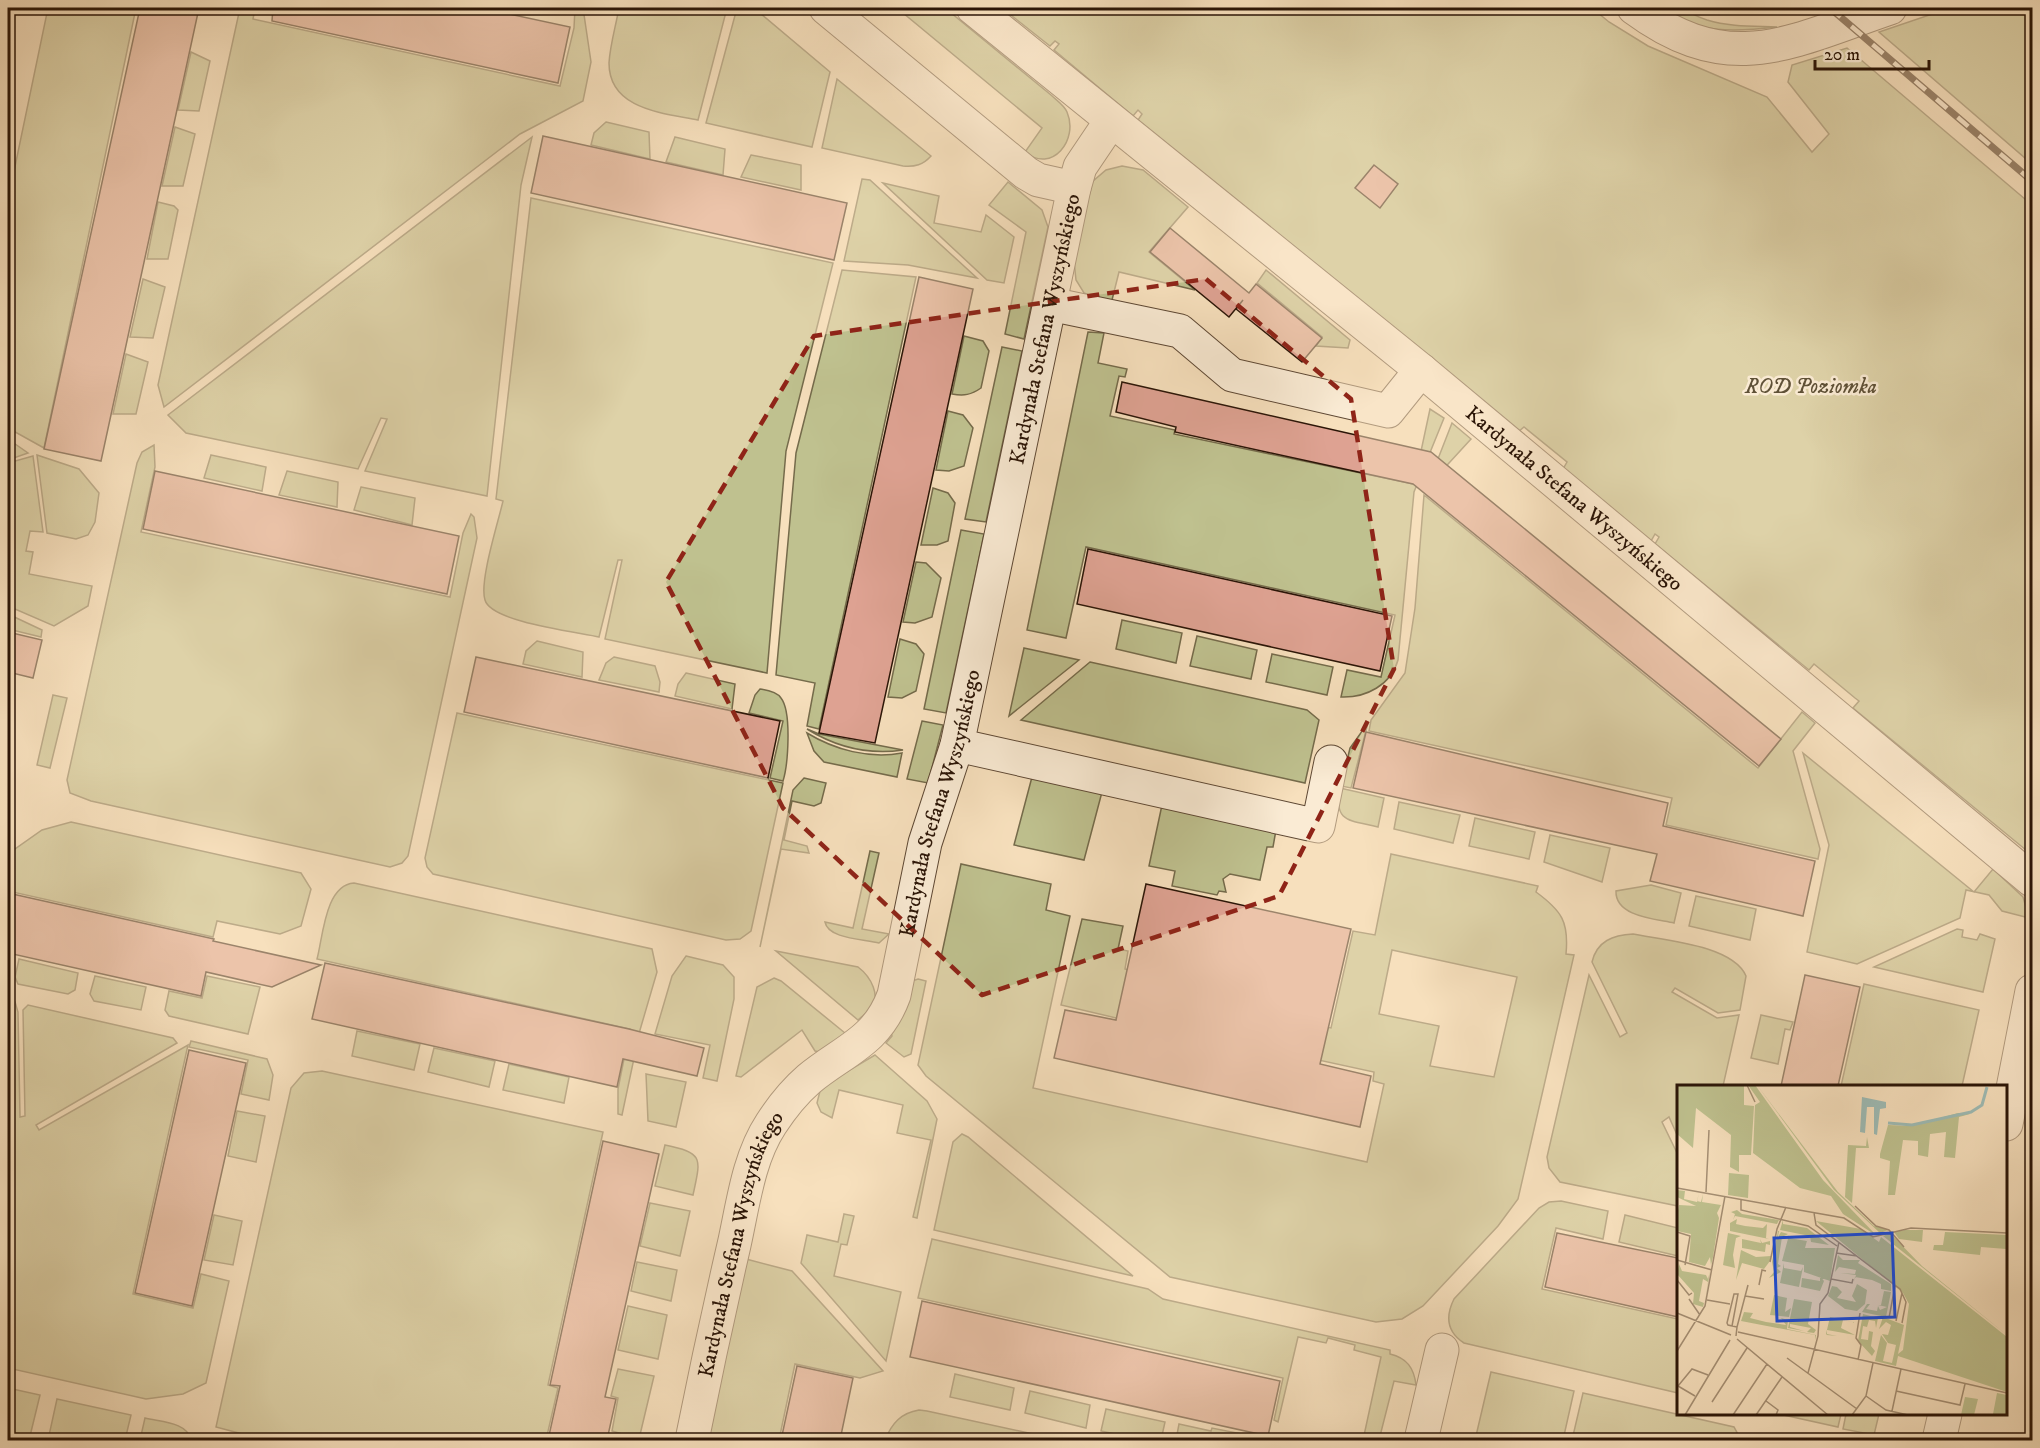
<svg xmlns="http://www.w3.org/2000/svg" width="2040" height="1448" font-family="'IM FELL DW Pica',serif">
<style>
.green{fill:#bfc18f;stroke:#756b4b;stroke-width:1.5;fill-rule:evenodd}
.building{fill:#dea292;stroke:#2b1507;stroke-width:1.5}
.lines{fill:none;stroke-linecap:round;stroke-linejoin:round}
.street-casing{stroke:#5e4834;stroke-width:35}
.street{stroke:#faebd4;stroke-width:33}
.rail-casing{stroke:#2b1507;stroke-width:7}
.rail{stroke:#faebd4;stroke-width:4.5;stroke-dasharray:14;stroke-linecap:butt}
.marked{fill:none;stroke:#8f2418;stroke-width:4.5;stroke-dasharray:12 8;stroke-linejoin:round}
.labels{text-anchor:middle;stroke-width:5;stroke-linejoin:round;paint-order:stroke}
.street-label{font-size:21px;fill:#2b1507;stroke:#faebd4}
.park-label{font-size:21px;font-style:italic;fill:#5f5137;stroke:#faebd4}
.inset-river{fill:none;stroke:#9ebcb6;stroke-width:3}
.inset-road{fill:none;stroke:#a58f74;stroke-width:1.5}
.view{fill:#1d4ed8;fill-opacity:0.15;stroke:#1d4ed8;stroke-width:3}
.inset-edge{fill:none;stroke:#2b1507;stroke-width:3}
</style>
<rect width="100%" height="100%" fill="#f7e0bd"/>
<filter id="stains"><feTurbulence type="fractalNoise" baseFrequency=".00333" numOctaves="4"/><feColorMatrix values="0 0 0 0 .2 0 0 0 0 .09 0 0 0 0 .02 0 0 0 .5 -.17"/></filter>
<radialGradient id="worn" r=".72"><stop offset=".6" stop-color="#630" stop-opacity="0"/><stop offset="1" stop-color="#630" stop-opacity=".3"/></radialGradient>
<g class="green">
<path d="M48,8h88l-92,440 -36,-20v-228z"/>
<path d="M240,8h15l-2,11 307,67 14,-58 1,-20h8l8,54 -8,39 -63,33 -356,273 -6,-22z"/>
<path d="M619,8h108l-29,112c-34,-7 -89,-10 -89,-57 1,-18 7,-38 10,-55z"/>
<path d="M737,8h17l76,64 -18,75 -106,-24z"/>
<path d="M897,8h48l106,87c5,5 13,10 16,17 12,28 -15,62 -42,40l17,-24z"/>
<path d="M1002,8h590l17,14 39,24 119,51 45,55 17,-18 -41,-52 4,-17 55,-17 185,157v650l-179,-147 6,-7 -4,-3 -41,-34 -5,6 -154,-126 4,-7 -4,-3 -4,7 -88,-72 4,-7 -43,-35 -6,5 -380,-312 4,-6 -4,-4 -5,6 -79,-66 5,-6 -4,-3 -5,5z"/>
<path d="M1662,8c24,-1 24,5 45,12 23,7 47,6 70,7 -44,5 -77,7 -115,-19z"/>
<path d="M1950,8h73l9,12v144l-153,-132z"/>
<path d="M191,52l19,9 -11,50 -21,-1z"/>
<path d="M837,79l94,77c-8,9 -16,11 -28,10l-81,-18z"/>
<path d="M606,122l43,10 1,27 -59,-14 3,-12z"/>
<path d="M175,127l20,7 -12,52h-21z"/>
<path d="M532,137l-11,48 -34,311 -122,-25 22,-52 -6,-1 -23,51 -172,-36 -18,-18z"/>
<path d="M675,137l50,12 -2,26 -57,-13z"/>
<path d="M751,155l50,10v25l-60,-13z"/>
<path d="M1122,166l21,4 45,37 -39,45 46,38 -76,-18 -8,32 -27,-11 -8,-13 -2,-19 18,-79 14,-12z"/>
<path d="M862,179l8,1 107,98 -69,-13 -64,-4z"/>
<path d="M1008,182l34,28 6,17 -24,112 -19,-5 21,-102 -37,-27z"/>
<path d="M883,183l56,13 -5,27 47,9 5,-17 28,22 -10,46 -17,-3z"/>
<path d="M531,198l302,65 -47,188 -19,222 -162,-34 17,-79h-4l-19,77c-22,-5 -108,-15 -114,-37 -6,-18 13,-77 18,-99l-7,-2z"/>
<path d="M158,202l16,4 4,4 -10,49h-21z"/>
<path d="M842,270l74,7 -97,452 -12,-3 8,-43 -39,-8 20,-222z"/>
<path d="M1266,270l84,70 -2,8 -32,-2 6,-9 -65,-54z"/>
<path d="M143,279l22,8 -12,51 -23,-1z"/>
<path d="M1088,332l16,1 -6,30 29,6 -2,8 -6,-1 -9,40 65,14 -1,4 240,50 16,-75 14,9 -30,74 -16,168c-7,25 -32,38 -57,37l6,-27 34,7 14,-62 -309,-68 -20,91 -39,-8z"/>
<path d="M964,336l19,5 6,10 -8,37c-10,7 -17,8 -29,6z"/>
<path d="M1002,347l20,4 -36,171 -21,-3z"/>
<path d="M126,354l22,8 -12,52h-23z"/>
<path d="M948,411l15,4 10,13 -9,38 -15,5 -13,-1z"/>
<path d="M1452,423l19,16 -44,48z"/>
<path d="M8,439l20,14 -20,7z"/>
<path d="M154,445l1,22 -14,65 309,65 13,-64 8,-19 3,3 3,21 -69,318 -6,7 -12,4 -299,-66 -21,-8 -3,-13 70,-317 5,-11z"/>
<path d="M37,455l42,14 20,24 -4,29 -7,13 -12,4 -29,-6z"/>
<path d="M211,455l55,12 -4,24 -58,-13z"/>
<path d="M33,456l10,76 -13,-1 -4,20 7,1 -4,22 63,12 -4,20 -34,20 -46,-20v-143z"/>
<path d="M287,471l51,11 -1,25 -58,-12z"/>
<path d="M361,487l54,11 -3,27 -58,-15z"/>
<path d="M933,488l15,5 7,10 -7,38 -11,4h-16z"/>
<path d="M1424,495l334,273 44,-56 13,11 -22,28 27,98 -2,10 -152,-34 6,-27 -303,-67 2,-11 34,-47 10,-65z"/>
<path d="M961,530l23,4 -38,179 -22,-4z"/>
<path d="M916,562l10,1 15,15 -9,39 -17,6 -12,-1z"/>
<path d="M8,614l34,16 -1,7 -33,-8z"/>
<path d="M1122,620l60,13 -6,30 -60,-14z"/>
<path d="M1197,636l60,14 -6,29 -61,-13z"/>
<path d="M900,639l16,5 8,10 -8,37 -14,7 -14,-1z"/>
<path d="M537,641l46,11 -1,25 -59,-13 3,-13z"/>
<path d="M1024,648l55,12 -70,56z"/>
<path d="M1272,654l61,13 -6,28 -61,-13z"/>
<path d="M614,657l41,9 5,16 -1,10 -60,-12 7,-17z"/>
<path d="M1090,662l217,48 12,10 -14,63 -284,-63z"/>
<path d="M686,673l49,11 -3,25 -57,-13 3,-12z"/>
<path d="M760,689c7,1 17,3 21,9 11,14 7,67 2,83l-13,-3 13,-57 -34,-8 6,-18z"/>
<path d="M53,695l14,3 -17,70 -13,-3z"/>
<path d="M457,713l326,70 -32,148 -11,8 -14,1 -293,-66 -6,-7 -2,-9z"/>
<path d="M922,721l21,4 -15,58 -21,-4z"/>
<path d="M1368,723l-17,65 -10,-2 9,-38z"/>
<path d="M807,729l12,5 84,16c-34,5 -67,-3 -96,-21z"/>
<path d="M807,733c28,17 62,26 95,20l-5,24 -73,-15 -10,-11z"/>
<path d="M1803,753l171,139 19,-23 30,28 6,21 -27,-7 -13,-16 -23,-5 -6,28 -103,46 -50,-12 22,-107z"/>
<path d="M1032,777l70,15 -18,68 -70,-15z"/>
<path d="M804,778l22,5 -5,20 -7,3 -22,-5 -8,39 23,6 2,7 -28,-4 -21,98 33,-157z"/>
<path d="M1340,788l44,10 -6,29c-28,-7 -45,-4 -38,-39z"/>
<path d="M1399,802l61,13 -7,28 -59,-14z"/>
<path d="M1162,805l114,25 -3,17h-6l-7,33 -30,-6 -7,5 3,13 -7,-1 -2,4 -45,-9 3,-15 -26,-5z"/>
<path d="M1475,818l60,14 -6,27 -60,-13z"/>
<path d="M71,822l230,51 10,16 -10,37 -21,8 -63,-13 -4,16 -205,-46v-37l34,-24z"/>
<path d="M1550,835l60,13 -8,34 -58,-20z"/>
<path d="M870,851l9,2 -17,76 27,5 -10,9c-15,-4 -51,-4 -54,-21l28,6z"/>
<path d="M1391,854l147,32 -2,6c26,19 33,30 30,62l8,1 -56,244 -20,27 -75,80 -21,13 -26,3 -206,-45 -244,-201 -8,-11 43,-201 90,20 -5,26 24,6 -37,172 334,74 17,-78 -11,-3 1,-9 -65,-14 6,-33 16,3 22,-97 22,4zM1392,950l125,27 -23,100 -64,-11 9,-40 -60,-12z"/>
<path d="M354,883l298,66 5,23 -17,58 -18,85 -4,-1v-25l12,-60 -313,-70c6,-22 8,-74 37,-76z"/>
<path d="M1651,885l30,8 -7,30c-17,-4 -59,-6 -58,-32z"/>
<path d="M1696,896l60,13 -6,31 -61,-14z"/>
<path d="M1082,919l41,7 -5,23 10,2 -3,18 14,4 -10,48 -68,-16z"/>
<path d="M1957,929l6,1 -1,7 15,3 3,-6 15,5 -12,53 -109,-25z"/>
<path d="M1633,934c30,6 100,11 113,42l-6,34 -22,3 -43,-25 -3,4 45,26 22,-3 -16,71h-45v51l-9,-20 -7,5 16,33v51l-118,-24 -11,-14 -2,-11 42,-182 31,62 7,-4 -35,-71c5,-21 21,-27 41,-28z"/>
<path d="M776,951l82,16c12,9 25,30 11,43 -3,4 -7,6 -11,10z"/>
<path d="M686,956l37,9 11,12v22l-17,82 -14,-3 7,-33 -55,-11 17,-58z"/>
<path d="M19,959l59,14 -3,17 -7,4 -50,-10 -3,-7z"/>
<path d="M95,976l51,11 -5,23 -47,-9 -4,-7z"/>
<path d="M207,976l53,11 -12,47 -79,-18 -4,-6 4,-19 33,7z"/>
<path d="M774,978l7,3 64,52 -6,7 -19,12 -5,-1 -13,-21 -61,47 -5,-1 21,-89z"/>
<path d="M918,979l8,2 -15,73 -7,3 -18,-14 6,-7 -1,-5 21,-50z"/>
<path d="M1864,984l115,26 -17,76h-121z"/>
<path d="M8,1001l7,1 3,10 2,105 5,-1 -2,-106 5,-5 145,33 4,5 -141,82 3,5 149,-85 -55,249 60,14 8,-34 28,7 -23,102 -23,11 -37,5 -138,-31z"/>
<path d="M1761,1015l32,7 -3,8 -5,-1 -7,35 -27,-6z"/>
<path d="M357,1031l63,13 -6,26 -62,-14z"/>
<path d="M191,1041l76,18 6,16 -4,25 -28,-6 7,-34 -59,-13z"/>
<path d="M434,1048l61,13 -6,26 -61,-15z"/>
<path d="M875,1055l52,46 10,18 -20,99 -4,-1 18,-77 -34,-7 6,-28 -64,-15 -7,28 -11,-6 -4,-9 4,-16z"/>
<path d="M509,1064l60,13 -5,26 -61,-13z"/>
<path d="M322,1071l281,61 -55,253 10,3 -12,52h-281l-49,-13 75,-339 13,-15z"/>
<path d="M646,1074l40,8 -10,45 -28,-6z"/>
<path d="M237,1111l28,5 -9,46 -28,-6z"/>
<path d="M962,1134l6,3 165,139 -199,-46 19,-88z"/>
<path d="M665,1145c39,8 36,13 28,50l-38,-9z"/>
<path d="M1561,1201l47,10 -5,28 -47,-11 -14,61 136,30v74l-214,-50c-17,-11 -19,-26 -10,-44l85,-91 10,-6z"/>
<path d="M650,1203l40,8 -10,45 -40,-10z"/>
<path d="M844,1214l10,2 -7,29 -6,-1 -7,32 67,16 -15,69 -85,-98 6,-28 31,7z"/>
<path d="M214,1215l28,6 -9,44 -29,-5z"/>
<path d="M1625,1215l53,13v28l-59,-14z"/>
<path d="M932,1239l216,50 15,10 227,51v4c17,4 24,14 26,31l-22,-4 -15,59h-16l18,-83 -27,-7 1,-5 -27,-7 -2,5 -28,-6 -20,85 -4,-2 9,-42 -365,-80z"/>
<path d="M746,1259l46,12 91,100 -23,7 -65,-14 -16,76h-71z"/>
<path d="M637,1262l40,8 -6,31 -40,-10z"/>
<path d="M628,1306l39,9 -9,44 -40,-9z"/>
<path d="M618,1369l36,7 -15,63 -27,-8 6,-33 -7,-2z"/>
<path d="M1491,1372l83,19 -11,49h-88z"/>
<path d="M955,1374l59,14 -4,22 -60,-13z"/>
<path d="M8,1388l32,7 -10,41 -22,-5z"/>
<path d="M1030,1391l60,14 -4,23 -61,-15z"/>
<path d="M1583,1393l151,34 7,13h-169z"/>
<path d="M57,1399l74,16 -6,25h-77z"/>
<path d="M1106,1409l59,13 -4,18h-18l-42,-9z"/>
<path d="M919,1410l8,1 134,29h-176c7,-17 16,-27 34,-30z"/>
<path d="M1779,1414h62l-3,13z"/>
<path d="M1846,1414h33l-5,21 -31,-6z"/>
<path d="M145,1418c15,4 43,4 46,22h-51z"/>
<path d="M1179,1424l32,7 1,-3 55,11 -91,1z"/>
</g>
<g class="building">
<path d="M140,8h59l-98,453 -57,-12z"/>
<path d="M273,8h208l89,19 -12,56 -286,-62z"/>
<path d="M543,136l304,67 -13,57 -303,-67z"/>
<path d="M1374,165l24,19 -18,24 -25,-20z"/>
<path d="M1170,228l79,65 7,-9 66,54 -20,24 -66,-53 7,-9 -14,17 -79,-65z"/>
<path d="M919,277l54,12 -98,454 -56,-10z"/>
<path d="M1122,382l309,70 350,287 -22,27 -346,-282 -238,-52 1,-5 -60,-15z"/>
<path d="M155,471l304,65 -12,58 -304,-65z"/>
<path d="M1088,549l304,67 -12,55 -303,-67z"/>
<path d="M8,632l34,8 -9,38 -25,-6z"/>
<path d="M476,657l304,64 -12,57 -304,-66z"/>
<path d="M1366,732l302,71 -5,23 152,35 -12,55 -153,-35 7,-27 -304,-66z"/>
<path d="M1146,884l205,45 -31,135 51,12 -11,51 -306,-69 11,-48 51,10z"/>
<path d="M8,893l206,46 -1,2 108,24 -49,22 -66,-15 -5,24 -193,-43z"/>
<path d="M325,963l304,66 75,19 -7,28 -74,-17 -6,28 -305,-68z"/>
<path d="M1805,975l55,12 -22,99h-57z"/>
<path d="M189,1050l57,13 -54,243 -57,-13z"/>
<path d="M603,1141l56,13 -54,243 11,2 -9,41h-59l12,-54 -10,-1z"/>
<path d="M1557,1233l121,25v59l-133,-30z"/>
<path d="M922,1301l358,80 -12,55 -358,-79z"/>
<path d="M797,1366l56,12 -13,62h-59z"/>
</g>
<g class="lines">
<defs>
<g id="street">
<path d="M826,8l200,165 12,7 36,8"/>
<path id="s1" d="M973,8l448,362 611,510"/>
<path d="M1634,8c96,71 156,34 256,0"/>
<path d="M1050,304l130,27 52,44 156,36 33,-41"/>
<path d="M957,745l361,81 13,-64"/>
<path d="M2006,1124l26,-133"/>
<path id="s2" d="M692,1440c13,-65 27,-130 42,-195 9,-40 14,-86 37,-121 11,-17 23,-32 38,-45 35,-29 68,-37 85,-84l31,-152 32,-98 117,-557 6,-21 31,-46"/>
<path d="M1421,1440l21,-90"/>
<path d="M1939,1440l6,-26"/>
</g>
</defs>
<use href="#street" class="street-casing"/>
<use href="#street" class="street"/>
<defs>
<path id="rail" d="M1830,8l202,173"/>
</defs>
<use href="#rail" class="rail-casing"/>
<use href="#rail" class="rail"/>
</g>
<path d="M0 0H2040V1448H0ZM1206,279l145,120 43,270 -115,227 -297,99 -199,-187 -117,-226 148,-246z" fill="#f7e0bd" fill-opacity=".55" fill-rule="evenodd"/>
<path class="marked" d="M1206,279l145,120 43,270 -115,227 -297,99 -199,-187 -117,-226 148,-246z"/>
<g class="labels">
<g class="street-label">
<text dy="7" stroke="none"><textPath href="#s2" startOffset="1191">Kardynała Stefana Wyszyńskiego</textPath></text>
<text dy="7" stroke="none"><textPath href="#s1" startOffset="776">Kardynała Stefana Wyszyńskiego</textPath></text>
<text dy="7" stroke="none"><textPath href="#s2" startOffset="705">Kardynała Stefana Wyszyńskiego</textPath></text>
<text dy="7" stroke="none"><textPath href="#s2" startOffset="202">Kardynała Stefana Wyszyńskiego</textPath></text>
</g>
<g class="park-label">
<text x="1811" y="393">ROD Poziomka</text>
</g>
</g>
<g transform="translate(1677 1085)">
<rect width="330" height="330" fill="#f7e0bd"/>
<path d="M0,0h67v20l10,1 -3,49h-12v17l-9,-5 1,-32 -35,-27 -3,40 -16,-14zM71,0h7l68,95 54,56 -34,-22 -12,-18 -31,-8 -47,-35 2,-48 5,-3zM80,0l81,107 36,34 14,4 -8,3 -46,-43zM281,28l12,1 -11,3 -4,41 -11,-1 2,-25 -16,2 -2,23 -10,-2v-14l-15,-1 -8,55h-7l2,-34 -10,-3v-4l8,-29 23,1zM190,52l2,11h-13l-4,55 -7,-6 3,-52 18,1zM52,88l20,2 -1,23 -20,-3zM0,105l8,1 -1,8 13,3 2,-9 -2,8 4,1 2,-8 -1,8 19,3 -4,8 2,5 -6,39 -2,8 -1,-8 -5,9 -16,-4 2,-28 -14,-3v-15l2,-11 17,1 -19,-9zM60,125l5,4 37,6 -2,4 -42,-8 -2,4 2,-6 -4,-2zM60,134l-1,5 9,2 18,2 4,-4 -1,14 3,1 -39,-8v-8zM106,135v4l24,4 22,17 -18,-3 -1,-6 -30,-6zM139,136l45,8 18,13 2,-5 126,100v55l-109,-36 -2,10 -21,-5 6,-26 6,8 -4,18 9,2 4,-18 -8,-2 -6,-9 6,1 3,-10 -5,-3 -7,7 4,-12 21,8 -6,29 5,-4 6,-46 -6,-11zM228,145h18l-1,12 -23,-3 -5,-7zM101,146h1l-1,6 3,-5 7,2 -6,3 -4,27 3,2 -4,2 4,4 -12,6 5,-6 -2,-10zM268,147l62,3 -1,14 -25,-2 -1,8 -47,-5 1,-5h9zM51,148l13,3 -5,2 -3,17 2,13 -12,-3zM213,148l32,33 85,69 -124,-99zM112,150v3l18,3 1,-4 -3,11h30l-5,33 -26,-9v-7l-22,-4zM65,154l19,4 -1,-4 2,4 8,-2v4l-4,-1 -1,8 -23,-4zM64,165l15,7 15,-1 -1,5 -6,8 -22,-6 -6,17zM161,170l5,5h17l-2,3 33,21v7l-10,-2v-5l-9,-4 -17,-3 -1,5 2,-7 -16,-2 15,1 1,-4 -17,-3 -4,5zM107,178v5l17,3 2,-4 -4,20 -19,-4zM2,179l3,7 24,4 2,4 2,-8 -5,32 3,-21 -5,-3 -4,22 5,2 -1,4 -10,-3 1,-11 -17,-19zM143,191l4,5 -4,10 -19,-4 1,-9 18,3zM180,199l10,6 -2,14 -8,7 -12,-2 -17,-13 4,-10 5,1 5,5 -5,6 19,4 -4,-6zM207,206l7,1 -5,25 -24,-5 5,-8h3l-4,5 11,2 1,-5 2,4 7,-3 -9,-2h3zM97,210l18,4 -5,-1 -2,14 6,-4 -2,9 -19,-2zM117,214l18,3 -4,22 8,6 -2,3 -7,-1 4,-4 -21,-4v3l14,4 -16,-3zM67,227l9,1 -3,5 16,4 20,3 -5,-7 7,2 -1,9 29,6v5l-1,-5 -74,-14zM186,229l15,4 -2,10 -1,-7 -6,-1 -2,7 -4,-1 -2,13 7,1 1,-9 4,1 -2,14 4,5 -3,5 -14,-15zM153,232l27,6 -14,-3 -2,8 14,7 -28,-5v4l10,2 -10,-1 -1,-1zM320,308l10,2v20l-14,-1zM288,312l13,2 -4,16h-13z" fill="#bfc18f"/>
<path d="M185,12l24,5v6l-6,1 -3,26 -3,-1v-27h-7l-2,26 -5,-1z" fill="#9ebcb6"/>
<path class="inset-river" d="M211,38l24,2 59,-13 11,-7 5,-18"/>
<path class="inset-road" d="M70,0l8,17M0,103l167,30 29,19 38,-9 96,5M29,107l3,-62M64,114v11l67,16 29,20M178,121l21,20 13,4 15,17M137,128l2,12 84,64 6,13 -4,21M0,147l13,4 -5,29M159,168l21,3M0,175l35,10M93,177l7,-33 9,-22M154,194l21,4 1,-4M0,195l12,15 3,-2M82,200l3,-15 4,1M68,211l19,3M12,214l11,16M30,215l23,4M0,228l54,22M212,233l6,-32M219,236l6,-28M55,241l6,-32h-4l-7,29 1,2 9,2 -1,9M60,242l11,-42M61,247l269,61M60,254l91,76M0,266l28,-45 20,-110M110,273l70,51M181,275l3,-15 -5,-7 4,-25M131,288l10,-37 2,-32 8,-11 11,-51M1,301l14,-17 16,6M1,301l17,10M219,306l64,14 5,-21M189,311l20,14 22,5M89,316l12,9 -2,5M35,317l35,-54M215,326l9,-42M8,330l45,-75M56,330l34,-51M79,330l26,-38M175,330l14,-19 7,-33"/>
<path class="view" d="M215,148l3,84 -118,4 -3,-83z"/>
<rect width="330" height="330" class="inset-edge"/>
</g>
<rect width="2040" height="1448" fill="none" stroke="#f7e0bd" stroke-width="30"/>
<rect x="9" y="9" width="2022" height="1430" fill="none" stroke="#2b1507" stroke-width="3"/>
<rect x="15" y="15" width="2010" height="1418" fill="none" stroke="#2b1507" stroke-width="1.5"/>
<path d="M1815 60v9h114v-9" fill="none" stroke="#2b1507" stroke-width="3"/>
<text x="1824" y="60" font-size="18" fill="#2b1507" stroke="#faebd4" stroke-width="4.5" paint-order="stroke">20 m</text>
<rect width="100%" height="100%" filter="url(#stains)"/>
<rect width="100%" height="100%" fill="url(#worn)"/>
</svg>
